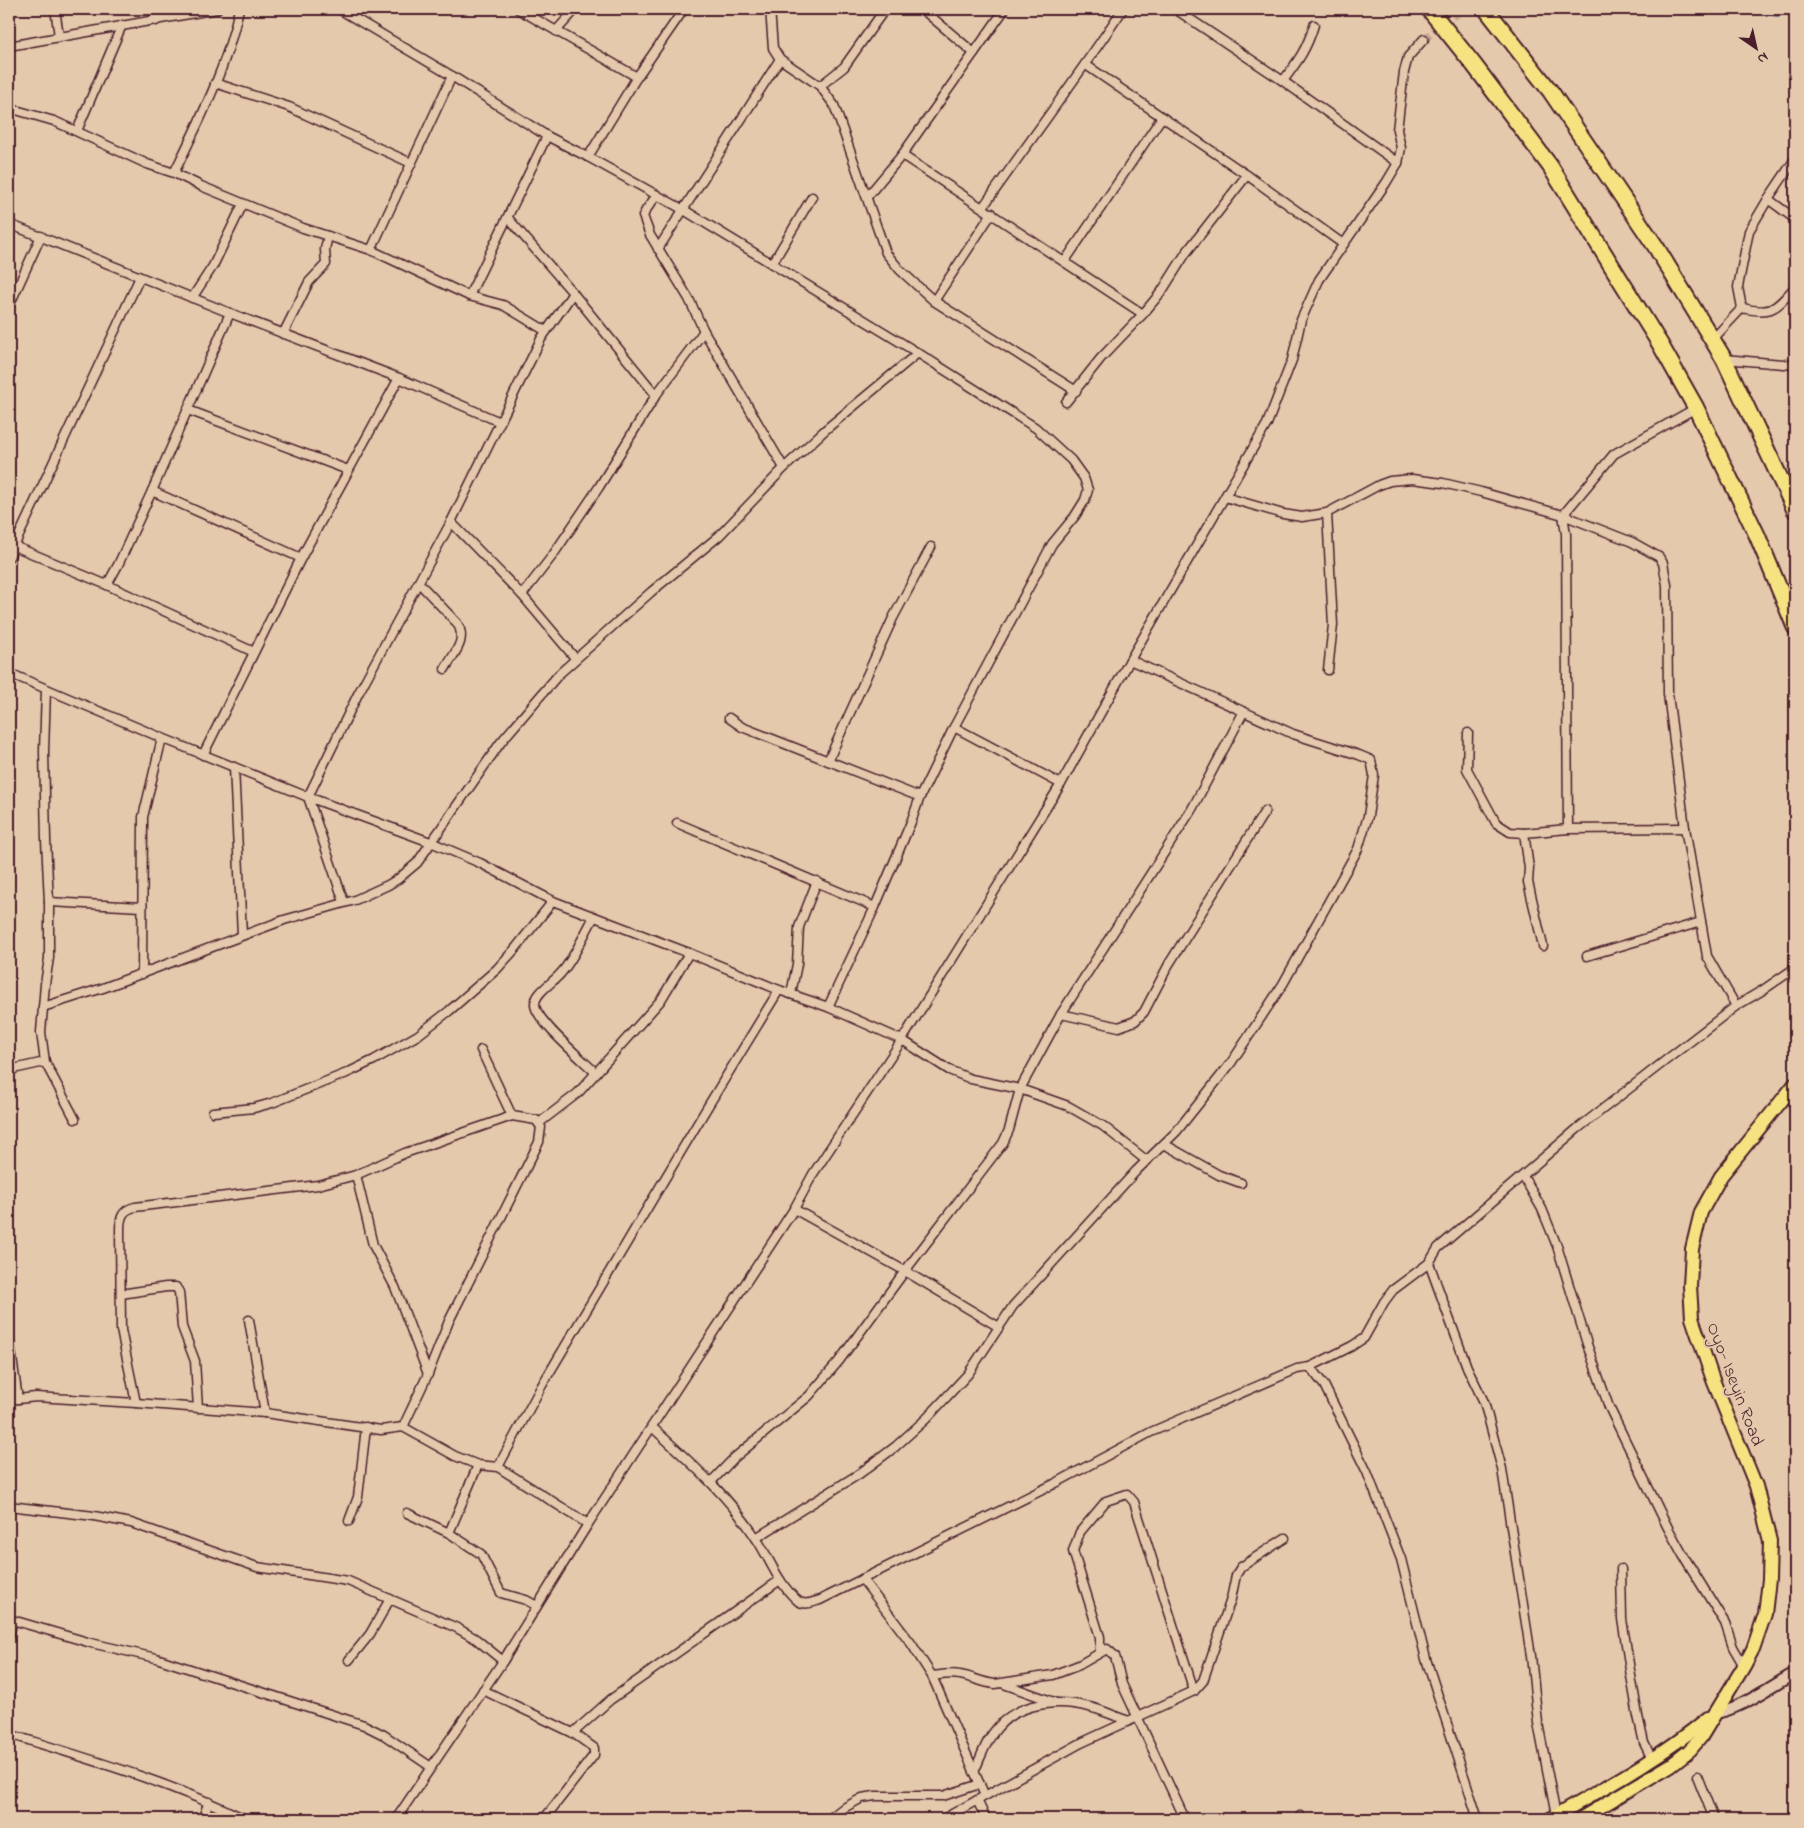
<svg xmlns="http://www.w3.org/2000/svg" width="1804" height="1828" font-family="'Indie Flower',sans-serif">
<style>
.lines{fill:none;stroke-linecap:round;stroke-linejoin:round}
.stream{stroke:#7583a1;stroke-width:2.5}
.minor-tunnel{stroke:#c5a792;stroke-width:8;stroke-dasharray:8 4;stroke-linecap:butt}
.minor-casing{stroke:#4a1f2b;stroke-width:11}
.tertiary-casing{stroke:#4a1f2b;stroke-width:14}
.primary-casing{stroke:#4a1f2b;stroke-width:16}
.motorway-casing{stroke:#4a1f2b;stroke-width:19}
.minor{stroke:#e4c9ac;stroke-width:8}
.tertiary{stroke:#e4c9ac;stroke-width:10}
.primary{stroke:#f5e382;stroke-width:12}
.motorway{stroke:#f5e382;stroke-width:15}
.labels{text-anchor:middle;stroke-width:4;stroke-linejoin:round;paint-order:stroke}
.street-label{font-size:18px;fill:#4a1f2b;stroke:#e4c9ac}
</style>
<rect width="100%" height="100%" fill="#e4c9ac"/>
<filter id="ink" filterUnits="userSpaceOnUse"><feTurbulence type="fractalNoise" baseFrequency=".02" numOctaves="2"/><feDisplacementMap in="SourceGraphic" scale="10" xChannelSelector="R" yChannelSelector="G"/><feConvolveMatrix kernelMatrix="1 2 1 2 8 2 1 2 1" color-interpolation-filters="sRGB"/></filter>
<g filter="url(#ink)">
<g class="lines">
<path class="stream" d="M1757,9l2,2 18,5 18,-7"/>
<path class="minor-tunnel" d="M1424,39l39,-30"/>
<defs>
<g id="minor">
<path d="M55,9l4,27"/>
<path d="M154,9l2,12"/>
<path d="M339,9l113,67 95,60 41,21 96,53 234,143 118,75 35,32 13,18 4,12 -3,10 -10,16 -23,28 -98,183 -34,70 -9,25 -36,85 -47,100"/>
<path d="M518,9l119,68"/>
<path d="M770,9l3,39 7,11 40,27 14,19 52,148 14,17 34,31 142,90"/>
<path d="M922,9l52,44"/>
<path d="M1175,9l108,72 115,82"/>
<path d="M556,31l20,-22"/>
<path d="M9,46l208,-37"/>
<path d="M1086,65l161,110 96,69"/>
<path d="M1283,81c15,-20 24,-32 31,-56"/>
<path d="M215,83l74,24 122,56"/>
<path d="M820,86l24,-19 41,-58"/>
<path d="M9,108l45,13 93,43 27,9 27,13 102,42 68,22 98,46 34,9 43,26"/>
<path d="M77,131l45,-106"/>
<path d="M902,155l241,159"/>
<path d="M588,157l49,-80 47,-68"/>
<path d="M174,173c26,-53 53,-106 65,-164"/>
<path d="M657,195l-11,15 -3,6 7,19 39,64 15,32 80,137"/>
<path d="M867,197l35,-42 103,-146"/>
<path d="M1768,199l27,20"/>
<path d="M983,207c47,-66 95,-131 140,-198"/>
<path d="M508,218l65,75 83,102"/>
<path d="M9,224l221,89 169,65 101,44"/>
<path d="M658,249l122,-190"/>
<path d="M371,250l81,-174"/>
<path d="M1065,261l97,-144"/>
<path d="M772,264l40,-67"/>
<path d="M469,296l78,-160"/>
<path d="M192,298l21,-32 30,-62"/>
<path d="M934,301l58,-88"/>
<path d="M9,306l32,-70"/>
<path d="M1742,308c31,7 33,1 53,-21"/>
<path d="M283,334l26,-52 17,-18 -1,-15 3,-13"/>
<path d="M1713,339l29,-31 -4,-21 11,-56 19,-32 27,-40"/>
<path d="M1724,359l71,6"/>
<path d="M1066,402l35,-44 42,-44 19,-23 24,-38 61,-78"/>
<path d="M188,410l160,60"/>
<path d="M152,491l149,67"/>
<path d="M1225,497l58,17 19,3 25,-4 52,-28 11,-4 22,-2 31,4 38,9 82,23 69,27 27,15 4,6 4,22 1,109 17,134 22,128 29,50"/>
<path d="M1327,513l6,112 -5,45"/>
<path d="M451,522l71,73 53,63"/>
<path d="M14,546l93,39 147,67"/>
<path d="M9,557l131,-280"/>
<path d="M419,583l38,40c11,17 -3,30 -12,46"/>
<path d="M107,585l11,-20 34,-74 78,-178"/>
<path d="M522,595l31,-40 46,-68 57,-92 48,-64"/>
<path d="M9,673l153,65 146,59 125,46 47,20 73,38 136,52 90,37 49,17 74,33 47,30 22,9 49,10 48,17 35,20 44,35"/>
<path d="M46,689l-2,62 2,89 3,62v56l-4,26 -4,48 4,30 30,57"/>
<path d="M729,718l13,9 178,70"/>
<path d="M954,727l107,57"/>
<path d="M1468,733l-1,36 29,54 14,9 14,1 44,-4 117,-1"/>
<path d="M203,755l98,-197 98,-180"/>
<path d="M828,761l65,-143 38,-71"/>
<path d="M234,767l8,168"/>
<path d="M677,823l198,84"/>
<path d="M1568,829l-2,-295 -3,-19 51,-61 82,-46"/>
<path d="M1524,833l5,35 -1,14 15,64"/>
<path d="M49,902l92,5"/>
<path d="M344,902l-36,-105 50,-103 93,-172 90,-183 32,-46"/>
<path d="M594,917c-10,17 -20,42 -33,56 -7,9 -27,20 -26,32 1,16 48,55 61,68"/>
<path d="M1587,956l114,-34"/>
<path d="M142,974l1,-157 19,-79"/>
<path d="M791,994l6,-30 2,-37 18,-46"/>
<path d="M43,1007l60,-19 181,-68 71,-20 33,-15 10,-6 19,-16 84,-121 58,-68 92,-82 68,-56 65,-68 41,-38 93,-77"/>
<path d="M1061,1014l58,13 16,-6 9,-9 25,-48 96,-153"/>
<path d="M481,1050l31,66"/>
<path d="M9,1070l36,-8"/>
<path d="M213,1112l41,-4 18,-5 75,-30 27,-13 44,-25 31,-24 48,-42 18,-20 38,-48"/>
<path d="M539,1123l39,-30 75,-84 8,-9 28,-47"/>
<path d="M1164,1144l55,31 22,8"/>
<path d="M356,1175l17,70 22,42 33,87"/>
<path d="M1523,1176l19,33 15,37 30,98 22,63 59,121 15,27 42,68 8,24 11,19"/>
<path d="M794,1209l111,62 94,56"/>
<path d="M1429,1263l38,104 17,35 18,67 29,187 7,67 18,93"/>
<path d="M121,1294l45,-7h10l3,5 3,35 13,34 3,47"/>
<path d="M249,1320l16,93"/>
<path d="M9,1337l9,62"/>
<path d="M1310,1367l42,-21 12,-8 20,-36 9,-12 36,-27 9,-15 139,-119 159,-123 27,-16 32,-22"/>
<path d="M9,1400l27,-3 100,6 129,10 116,17 22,-3 52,29 23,9 20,2 90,57"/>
<path d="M136,1403l-15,-73 -1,-100c0,-12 2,-20 15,-23l183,-22 38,-10 49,-22 107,-37 24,4 5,7 -2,15 -90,179 -21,53 -25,53"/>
<path d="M652,1427c37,34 76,68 104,111 14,21 22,46 42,63 7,5 15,1 22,-1l234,-116 97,-52 146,-63 13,-2 14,18 43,87 34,87 25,100 52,160"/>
<path d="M498,1467l43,-80 164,-276 74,-121"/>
<path d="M711,1482l23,-24 75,-62 30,-35 66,-90 98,-128 6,-13 11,-41 41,-75 131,-205 51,-96"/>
<path d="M9,1506l85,10 37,7 126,44 91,14 109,47 19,11 27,22"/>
<path d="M407,1513l42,20 32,21 20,39 25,7 11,6"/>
<path d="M349,1521l9,-24 8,-70"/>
<path d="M449,1533l29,-68"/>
<path d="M756,1538l103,-64 36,-27 31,-28 42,-45 45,-68 123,-135 40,-39 55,-69 52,-79 75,-135 10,-33 6,-41 -3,-15 -12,-5 -66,-21 -163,-74"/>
<path d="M1621,1569l1,50 8,51 8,46 6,27 8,16"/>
<path d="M862,1579l49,64 21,33 53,120"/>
<path d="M9,1619l82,24 65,15 208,67 20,10 47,32"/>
<path d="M9,1636l4,-16"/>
<path d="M1100,1652v-15l-27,-86 7,-19 26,-31 21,-7 7,8 60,189"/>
<path d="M349,1660l21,-26 20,-35"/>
<path d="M932,1676c9,-1 19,-3 28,-1 12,2 23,8 35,9l58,-9 26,-10 28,-16 8,7 7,28 63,135"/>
<path d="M1004,1684l50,18"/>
<path d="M483,1690l90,43 21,15v7l-50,64"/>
<path d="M573,1733l37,-33 170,-120"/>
<path d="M9,1734c80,25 160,48 236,85"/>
<path d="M974,1772c7,-15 12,-32 23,-44 21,-26 62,-29 92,-21 14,3 27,10 40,14"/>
<path d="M1697,1776l17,43"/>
<path d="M977,1800l9,19"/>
<path d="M1300,1816l2,3"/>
<path d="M202,1819l7,-17"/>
<path d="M396,1819l107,-158 85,-137 206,-315 19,-35 89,-134 159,-256 69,-124 137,-236 25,-64 9,-40 18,-40 67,-97 12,-20 3,-15 -4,-18 7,-58 4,-15 16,-18"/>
<path d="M829,1819l13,-10 20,-11 13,-2h68l37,-12"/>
<path d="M943,1819l138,-76 113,-52 9,-10 28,-82 5,-24 5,-8 44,-29"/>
</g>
<path id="tertiary" d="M1714,1713c24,-2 59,-28 81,-40"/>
<g id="primary">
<path d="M1550,1819c54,-31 110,-61 158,-101"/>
<path d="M1580,1819l91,-54 19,-15 11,-13 43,-71 9,-17 12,-35 4,-35 1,-38 -14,-55 -43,-106 -21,-62 -2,-32 2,-37 9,-37 20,-36 74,-92"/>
</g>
<g id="motorway">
<path d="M1429,9l45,56 76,101 110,178 36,64 61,127 38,92"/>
<path d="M1486,9l65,83 105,155 68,112 71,151"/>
</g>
</defs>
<use href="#minor" class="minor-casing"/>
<use href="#tertiary" class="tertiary-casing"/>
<use href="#primary" class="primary-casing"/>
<use href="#motorway" class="motorway-casing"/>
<use href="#minor" class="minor"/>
<use href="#tertiary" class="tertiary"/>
<use href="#primary" class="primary"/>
<use href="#motorway" class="motorway"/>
</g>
</g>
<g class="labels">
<g class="street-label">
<text transform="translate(1736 1384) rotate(69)" y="6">Oyo- Iseyin Road</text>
</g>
</g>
<rect width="1804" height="1828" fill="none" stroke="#e4c9ac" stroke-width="30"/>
<rect x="15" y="15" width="1774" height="1798" fill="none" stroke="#4a1f2b" stroke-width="2" filter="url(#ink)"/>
<g transform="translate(1756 48) rotate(146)" stroke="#e4c9ac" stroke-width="4" paint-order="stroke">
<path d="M0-4L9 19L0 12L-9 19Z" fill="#4a1f2b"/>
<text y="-8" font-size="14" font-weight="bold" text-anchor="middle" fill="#4a1f2b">N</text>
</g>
</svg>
